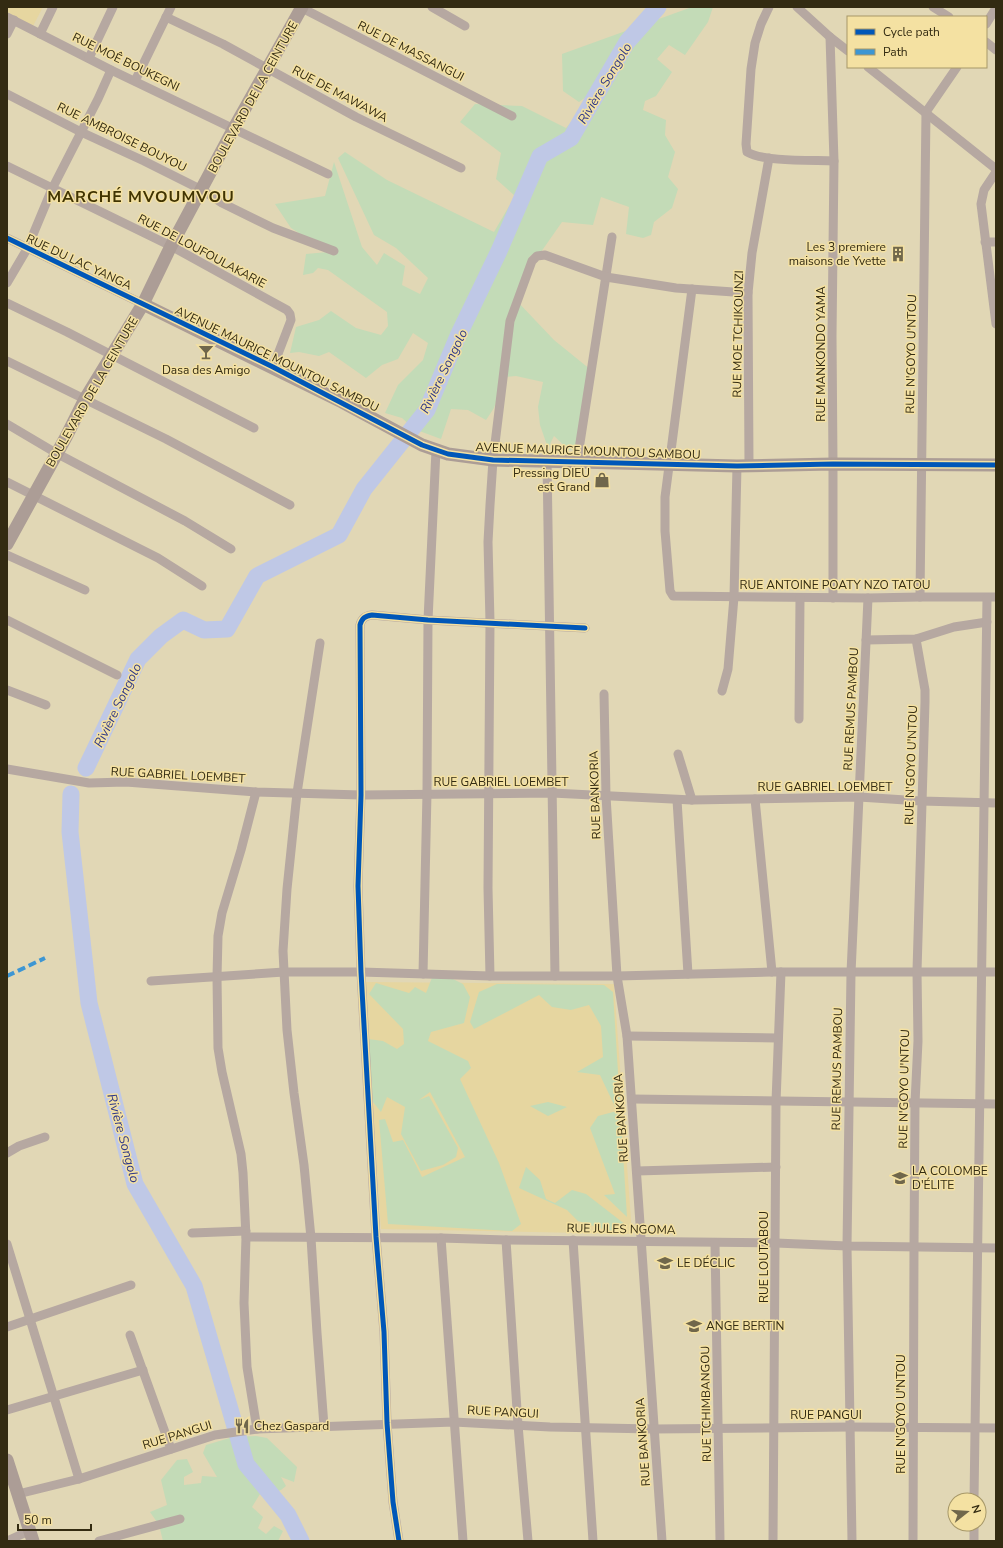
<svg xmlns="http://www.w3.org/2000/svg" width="1003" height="1548" font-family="'Nunito Sans',sans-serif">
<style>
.built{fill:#e6d6a0}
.green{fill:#c3dbb7}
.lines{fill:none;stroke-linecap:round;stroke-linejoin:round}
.river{stroke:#bfc8e6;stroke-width:17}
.street{stroke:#b6a8a1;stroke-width:9}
.secondary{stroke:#ac9d96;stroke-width:13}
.quiet{stroke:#3d96d3;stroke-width:4;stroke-dasharray:8 4;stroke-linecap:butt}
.cycleway-casing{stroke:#f4e1a2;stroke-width:8}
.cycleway{stroke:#0057b8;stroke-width:5}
.labels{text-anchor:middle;stroke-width:3;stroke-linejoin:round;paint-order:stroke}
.street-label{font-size:12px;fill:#332b12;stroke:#f4e1a2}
.poi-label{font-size:12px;fill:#332b12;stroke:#f4e1a2;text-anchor:start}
.water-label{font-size:13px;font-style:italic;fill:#2e388a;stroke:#f4e1a2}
.district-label{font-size:16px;font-weight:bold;letter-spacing:1px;fill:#413402;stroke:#f4e1a2}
</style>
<rect width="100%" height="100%" fill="#e1d7b5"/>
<g class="built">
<path d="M7,7h36l-10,19 -26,-14z"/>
<path d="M364,982l250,2 18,250 -251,-5z"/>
</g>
<g class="green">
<path d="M692,7h21l-5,15 -23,33 -16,-10 -12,14 15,13 -16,24 -11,5 -2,9 23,10 -1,15 10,17 -7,25 10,12 -6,19 -18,14 -3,13 -8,3 -17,-4 3,-27 -28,-10 -8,28 -31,-3 -21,30 -11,4 -15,43 39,41 37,30 -11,78 -11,2 -15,-14 -6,12 -8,-23 -2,-18 5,-25 -27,-6 -11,1 -11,31 -8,12 -18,-10 -17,-1 -10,30 -27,-10 -12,-11 -17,-5 13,-28 25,-25 5,-17 -15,-10 -15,26 -16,6 -16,13 -37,-26 -10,4 -20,-4 -9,1 6,-26 23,-7 12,-9 25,17 25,7 7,-9 -1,-14 -59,-42 -10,-2 -5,5 -10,2 3,-21 22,-2 -37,-24 -16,-24 50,-8 9,-34 28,85 15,18 7,-12 21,13 -3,19 18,9 8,-16 -32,-30 -22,-13 -36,-77 7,-6 42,28 107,52 21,-36 -19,-17 5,-26 -41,-31 15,-18 47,2 44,22 15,-18 5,-13 -7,5 -16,-11 -1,-37z"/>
<path d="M435,970l28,14 7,13 -6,26 -33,9 -3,9 40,20 3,7 -11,11 39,84 22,61 -9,7 -124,-7 -9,-104 6,-1 8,23 10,-2 19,37 43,-20 -35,-65 -11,8 10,-4 29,52 -2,9 -13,8 -22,6 -20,-37 4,-27 -18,-10 -6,15 -8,-10 -5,-63 15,2 14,8 7,-5 -1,-15 -34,-35 7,-11 33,10 6,-6 11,6z"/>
<path d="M497,984l107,1 9,7 14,225 -23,-22 11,-1 -25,-66 8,-12 19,-5 -17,-36 -23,-3 26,-15 -2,-31 -12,-21 -18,5 -19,-3 -13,-12 -65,34 -4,-7 9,-30z"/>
<path d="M548,1102l19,5 -19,9 -18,-10z"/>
<path d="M526,1167l14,13 6,19 9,4 17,-13 14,4 40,31 -7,9 -41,-13 -11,-11 -48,-22z"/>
<path d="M256,1436l11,2 30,29 -3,15 -13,-5 5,9 -5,4 -11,4 5,7 -2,4 -13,-11 -8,13 11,10 -5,11 8,6 8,-8 9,5 -5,10h-115l-4,-16 -9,-13 17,-7 -6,-25 16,-20 10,-1 6,13 -9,5v8l17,-2 1,-7 15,1 -14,-24 3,-8 27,-8z"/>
</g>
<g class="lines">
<g class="river">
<path d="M86,768l52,-109 23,-23 22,-16 21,10 23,-1 30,-53 82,-41 25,-46 63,-79 31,-74 41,-85 41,-95 31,-18 56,-96 31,-35"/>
<path d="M71,794l-1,38 19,171 46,181 59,102 52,178 42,51 13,26"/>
</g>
<g class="street">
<path d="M300,7l212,109"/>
<path d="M432,7l33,19"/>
<path d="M769,7l-8,17 -6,19 -4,26 -5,75 1,8c16,10 67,8 87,9"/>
<path d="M797,7l33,30 18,14"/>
<path d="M933,7l16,10"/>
<path d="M7,17l104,53 217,104"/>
<path d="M166,17l57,27 133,73 105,51"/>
<path d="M986,24l10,-16"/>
<path d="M7,34l7,-14"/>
<path d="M40,34l13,-27"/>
<path d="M830,37l4,124 -2,175 1,128v134"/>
<path d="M986,42l10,8"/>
<path d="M89,58l24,-51"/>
<path d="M868,67l128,102"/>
<path d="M135,81l36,-74"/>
<path d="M7,94l74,38 63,29 58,29 20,13 51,25 61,23"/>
<path d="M926,112l31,-45"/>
<path d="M7,166l164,80 116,64 3,4 1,6 -18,47"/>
<path d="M996,172l-12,18 -3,14 15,120"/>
<path d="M7,238l136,66"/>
<path d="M985,242h11"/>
<path d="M7,283l20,-34 25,-60 46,-90 13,-29"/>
<path d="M692,289l-27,208v34l5,60 3,5 195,2 52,-1h76"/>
<path d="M7,303l60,29 187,96"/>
<path d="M7,361l159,78 124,66"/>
<path d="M7,424l49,29 129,68 46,28"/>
<path d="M547,461l8,515"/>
<path d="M577,462l35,-225"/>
<path d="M749,465l-1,-172 4,-40 17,-95"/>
<path d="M7,482l151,76 44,28"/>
<path d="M7,555l78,35"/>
<path d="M920,597l6,-485"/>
<path d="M7,620l110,55"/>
<path d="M866,640l50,-1 38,-12 33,-5"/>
<path d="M320,643l-23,150 -10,96 -4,62 4,79 7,63 10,72 7,73 6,95 7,93"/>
<path d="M7,690l39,15"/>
<path d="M722,691l6,-22 6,-72 3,-131"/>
<path d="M604,694l2,102 11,180 10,60 35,505"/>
<path d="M799,719l1,-121"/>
<path d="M678,754l14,46"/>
<path d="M7,769l82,14 37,-1 130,10 105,3 191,-2 140,7 167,-3 62,4 75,2"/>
<path d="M256,792l-15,58 -19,63 -4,23 -1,41 1,71 4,24 19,82 2,19 3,64 -2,66 3,64 10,62"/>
<path d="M755,799l17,173"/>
<path d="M677,800l11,174"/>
<path d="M423,974l4,-181 1,-173 8,-170"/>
<path d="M490,976l-2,-88 2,-266 -2,-80 2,-37 3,-45 17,-139 22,-60 5,-5 8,-1 61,22 70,11 72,5"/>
<path d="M151,981l133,-9h77l129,4h127l155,-4h224"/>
<path d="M627,1036l151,2"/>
<path d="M632,1099l364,5"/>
<path d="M7,1153l12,-7 26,-9"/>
<path d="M637,1171l139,-4"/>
<path d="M192,1233l54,-2"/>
<path d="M246,1237l195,1 65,2 270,3 71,3 149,2"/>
<path d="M441,1238l22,303"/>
<path d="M506,1240l12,185 10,116"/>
<path d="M573,1240l20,301"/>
<path d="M715,1243l5,298"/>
<path d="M7,1244l72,235"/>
<path d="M7,1327l124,-42"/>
<path d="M130,1335l41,114"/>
<path d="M7,1410l136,-40"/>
<path d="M18,1494l61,-15 136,-44 42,-6 197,-7 96,5 104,2 196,-2 146,1"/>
<path d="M974,1500l13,-902"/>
<path d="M7,1541l22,-10"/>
<path d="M99,1541l81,-22"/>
<path d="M399,1541l-6,-39 -6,-79 -3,-91 -8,-95 -15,-265 -3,-86 3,-91 -1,-170c2,-7 5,-9 12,-10l56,5 157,8"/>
<path d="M773,1541l3,-439 5,-130"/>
<path d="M852,1541l-5,-295 4,-273 17,-375"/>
<path d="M913,1541l1,-295 1,-143 3,-62 -1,-70 8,-269v-12l-9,-51"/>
<path d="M974,1541v-17"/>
</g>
<g class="secondary">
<path d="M143,304l199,98 80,43 26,9 45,6 244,6 96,-2 163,1"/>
<path d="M7,544l59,-107 19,-38 58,-95 28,-58 63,-118 68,-121"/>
<path d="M7,1460l26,81"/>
</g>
<path class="quiet" d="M7,976l38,-18"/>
<defs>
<g id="cycleway">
<path d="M7,238l266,129 149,78 26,9 45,6 244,6 96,-2 163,1"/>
<path d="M399,1541l-6,-39 -6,-79 -3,-91 -8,-95 -15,-265 -3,-86 3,-91 -1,-170c2,-7 5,-9 12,-10l56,5 157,8"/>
</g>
</defs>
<use href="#cycleway" class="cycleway-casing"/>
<use href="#cycleway" class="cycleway"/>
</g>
<defs>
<symbol id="building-bare" viewBox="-9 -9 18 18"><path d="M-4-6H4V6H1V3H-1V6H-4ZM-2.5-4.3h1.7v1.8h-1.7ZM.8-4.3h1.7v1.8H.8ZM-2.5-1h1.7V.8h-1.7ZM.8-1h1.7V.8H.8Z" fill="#70674b" stroke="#f4e1a2" stroke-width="2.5" paint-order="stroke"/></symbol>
<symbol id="bar-bare" viewBox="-9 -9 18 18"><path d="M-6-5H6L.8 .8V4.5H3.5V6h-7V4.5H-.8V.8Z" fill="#70674b" stroke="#f4e1a2" stroke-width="2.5" paint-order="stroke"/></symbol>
<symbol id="shop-bare" viewBox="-9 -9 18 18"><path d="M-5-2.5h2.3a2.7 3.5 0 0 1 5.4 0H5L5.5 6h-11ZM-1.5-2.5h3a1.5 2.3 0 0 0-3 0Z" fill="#70674b" stroke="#f4e1a2" stroke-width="2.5" paint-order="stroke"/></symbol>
<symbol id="school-bare" viewBox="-9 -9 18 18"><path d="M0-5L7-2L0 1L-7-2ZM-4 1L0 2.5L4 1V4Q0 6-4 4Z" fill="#70674b" stroke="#f4e1a2" stroke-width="2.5" paint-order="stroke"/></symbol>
<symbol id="restaurant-bare" viewBox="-9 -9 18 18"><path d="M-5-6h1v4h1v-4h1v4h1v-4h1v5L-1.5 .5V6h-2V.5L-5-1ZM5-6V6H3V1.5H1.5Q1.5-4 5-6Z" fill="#70674b" stroke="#f4e1a2" stroke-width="2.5" paint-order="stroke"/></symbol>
</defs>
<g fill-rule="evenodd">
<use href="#building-bare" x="887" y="243" width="22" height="22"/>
<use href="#bar-bare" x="195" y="341" width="22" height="22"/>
<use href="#shop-bare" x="591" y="469" width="22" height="22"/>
<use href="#school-bare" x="889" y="1167" width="22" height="22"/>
<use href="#school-bare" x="654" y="1252" width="22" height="22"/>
<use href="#school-bare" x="683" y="1315" width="22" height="22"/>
<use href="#restaurant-bare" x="231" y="1415" width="22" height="22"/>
</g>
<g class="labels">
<g class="street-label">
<text transform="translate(411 51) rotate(27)" y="4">RUE DE MASSANGUI</text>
<text transform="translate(126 62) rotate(26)" y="4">RUE MOÊ BOUKEGNI</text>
<text transform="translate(340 94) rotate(28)" y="4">RUE DE MAWAWA</text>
<text transform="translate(253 97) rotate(-61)" y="4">BOULEVARD DE LA CEINTURE</text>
<text transform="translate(122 137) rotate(26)" y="4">RUE AMBROISE BOUYOU</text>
<text transform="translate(202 251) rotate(28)" y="4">RUE DE LOUFOULAKARIE</text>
<text transform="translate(79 262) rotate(25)" y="4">RUE DU LAC YANGA</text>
<text transform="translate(738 334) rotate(-89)" y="4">RUE MOE TCHIKOUNZI</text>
<text transform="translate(821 354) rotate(-90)" y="4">RUE MANKONDO YAMA</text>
<text transform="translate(911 354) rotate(-89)" y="4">RUE N'GOYO U'NTOU</text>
<text transform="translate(277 359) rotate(26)" y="4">AVENUE MAURICE MOUNTOU SAMBOU</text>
<text transform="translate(92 392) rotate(-60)" y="4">BOULEVARD DE LA CEINTURE</text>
<text transform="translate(588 451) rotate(2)" y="4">AVENUE MAURICE MOUNTOU SAMBOU</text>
<text x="835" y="589">RUE ANTOINE POATY NZO TATOU</text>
<text transform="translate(851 709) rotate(-87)" y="4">RUE REMUS PAMBOU</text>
<text transform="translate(911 765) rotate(-88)" y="4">RUE N'GOYO U'NTOU</text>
<text transform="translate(178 775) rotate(3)" y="4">RUE GABRIEL LOEMBET</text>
<text x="501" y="786">RUE GABRIEL LOEMBET</text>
<text x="825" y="791">RUE GABRIEL LOEMBET</text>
<text transform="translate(595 795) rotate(-92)" y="4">RUE BANKORIA</text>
<text transform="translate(837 1069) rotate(-89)" y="4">RUE REMUS PAMBOU</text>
<text transform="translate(904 1089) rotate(-89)" y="4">RUE N'GOYO U'NTOU</text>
<text transform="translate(621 1118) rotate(-94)" y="4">RUE BANKORIA</text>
<text transform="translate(621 1229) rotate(1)" y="4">RUE JULES NGOMA</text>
<text transform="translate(764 1257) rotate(-90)" y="4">RUE LOUTABOU</text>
<text transform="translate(706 1404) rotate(-91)" y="4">RUE TCHIMBANGOU</text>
<text transform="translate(503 1412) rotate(3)" y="4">RUE PANGUI</text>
<text transform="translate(901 1414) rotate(-90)" y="4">RUE N'GOYO U'NTOU</text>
<text x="826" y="1419">RUE PANGUI</text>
<text transform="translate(177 1435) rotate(-17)" y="4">RUE PANGUI</text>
<text transform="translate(643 1442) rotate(-94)" y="4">RUE BANKORIA</text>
</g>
<g class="poi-label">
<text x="886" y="251" text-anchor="end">Les 3 premiere<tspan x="886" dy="14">maisons de Yvette</tspan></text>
<text x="206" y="374" text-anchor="middle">Dasa des Amigo</text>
<text x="590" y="477" text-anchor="end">Pressing DIEU<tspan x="590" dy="14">est Grand</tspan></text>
<text x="912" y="1175">LA COLOMBE<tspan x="912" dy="14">D'ÉLITE</tspan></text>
<text x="677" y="1267">LE DÉCLIC</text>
<text x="706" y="1330">ANGE BERTIN</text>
<text x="254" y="1430">Chez Gaspard</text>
</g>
<g class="water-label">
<text transform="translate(604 83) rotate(-59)" y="5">Rivière Songolo</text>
<text transform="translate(443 371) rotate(-64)" y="5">Rivière Songolo</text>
<text transform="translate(117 705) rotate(-64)" y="5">Rivière Songolo</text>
<text transform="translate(124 1138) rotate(75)" y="5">Rivière Songolo</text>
</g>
<g class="district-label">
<text x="141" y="202">MARCHÉ MVOUMVOU</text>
</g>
</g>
<rect width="1003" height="1548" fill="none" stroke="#332b12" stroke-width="16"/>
<rect x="847" y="16" width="140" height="52" fill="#f4e1a2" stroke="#a79868"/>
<rect x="855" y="29" width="20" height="6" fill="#0057b8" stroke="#a79868"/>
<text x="883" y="36" font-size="12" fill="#332b12">Cycle path</text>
<rect x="855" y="49" width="20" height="6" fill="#3d96d3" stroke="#a79868"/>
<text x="883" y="56" font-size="12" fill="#332b12">Path</text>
<g transform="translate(967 1512) rotate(73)"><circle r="19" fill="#f4e1a2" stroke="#a79868"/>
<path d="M0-3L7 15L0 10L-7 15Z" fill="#70674b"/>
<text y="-6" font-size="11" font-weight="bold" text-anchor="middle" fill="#332b12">N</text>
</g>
<path d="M18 1524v6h73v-6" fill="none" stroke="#332b12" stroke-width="2"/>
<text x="24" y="1524" font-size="12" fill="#332b12" stroke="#f4e1a2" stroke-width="3" paint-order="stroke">50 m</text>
</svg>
